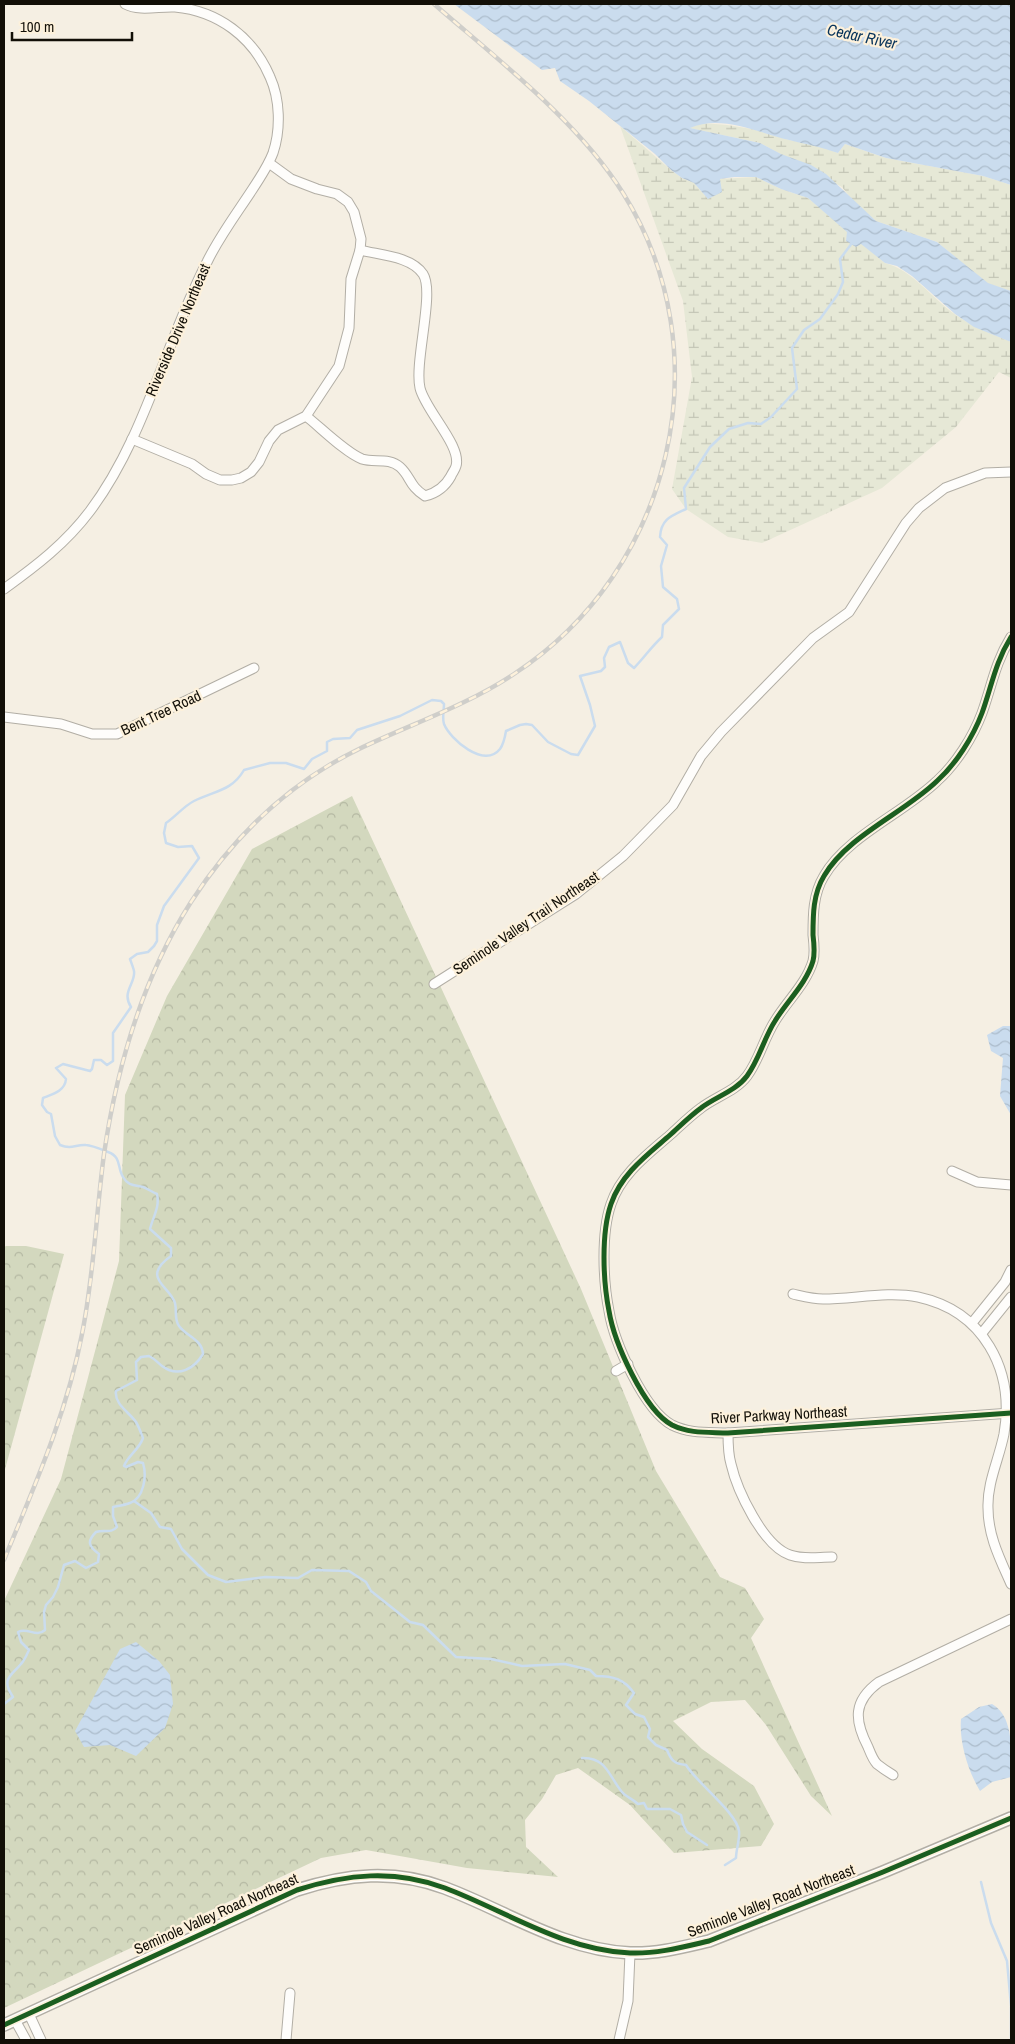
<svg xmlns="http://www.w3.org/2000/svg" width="1015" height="2044" font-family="'Archivo Narrow',sans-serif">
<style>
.forest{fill:url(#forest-crowns)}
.wetland{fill:url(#wetland-marsh)}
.water{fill:url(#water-waves)}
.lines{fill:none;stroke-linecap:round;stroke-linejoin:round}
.stream{stroke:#cadcee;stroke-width:2.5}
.minor-casing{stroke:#b2aea5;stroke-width:11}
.tertiary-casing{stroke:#b2aea5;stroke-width:14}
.minor{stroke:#fefdfb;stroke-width:9}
.tertiary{stroke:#fefdfb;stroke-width:11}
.rail-casing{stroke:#cfceca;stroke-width:4.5}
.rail{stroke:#fdf1db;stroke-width:2.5;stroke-dasharray:8;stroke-linecap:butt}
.cycleway-casing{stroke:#fdf1db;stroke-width:8}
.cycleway{stroke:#1b5e20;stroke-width:5}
.labels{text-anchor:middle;stroke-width:4.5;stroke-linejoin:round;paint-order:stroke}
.street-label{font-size:15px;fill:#120f07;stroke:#fdf1db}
.water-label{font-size:16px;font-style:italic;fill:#08345b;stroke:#fdf1db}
</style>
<defs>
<pattern id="forest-crowns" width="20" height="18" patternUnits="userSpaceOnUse" patternTransform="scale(1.25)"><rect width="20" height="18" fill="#d3d8be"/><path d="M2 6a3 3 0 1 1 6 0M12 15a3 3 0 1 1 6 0" fill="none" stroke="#b4b8a2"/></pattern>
<pattern id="wetland-marsh" width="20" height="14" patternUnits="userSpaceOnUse" patternTransform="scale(1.25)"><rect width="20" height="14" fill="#e6e8d6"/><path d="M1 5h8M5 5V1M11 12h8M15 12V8" fill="none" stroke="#c4c6b6"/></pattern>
<pattern id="water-waves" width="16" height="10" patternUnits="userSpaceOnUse" patternTransform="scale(1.25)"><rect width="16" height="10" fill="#cadcee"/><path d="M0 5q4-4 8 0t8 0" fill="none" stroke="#acbccb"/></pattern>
</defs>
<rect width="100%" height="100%" fill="#f5efe3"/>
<g class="forest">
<path d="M352,796l229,493 75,182 64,106 25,11 19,31 -13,19 81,178 -21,-20 -45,-71 -21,-25 -34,2 -38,19 29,28 52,37 20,38 -13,22 -87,7 -44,-48 -52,-37 -22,7 -14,24 -17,21 1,27 32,30 -91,-9 -101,-18 -45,8 -317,150v-407l57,-122 58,-218 6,-166 42,-99 85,-147z"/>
<path d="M6,1246h20l38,8 -60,219v-226z"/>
</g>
<g class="wetland">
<path d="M702,123l25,2 25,4 37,11 27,5 22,8 7,-9 41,14 97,18 28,9v106l-23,-7 -51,-42 -61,-21 -23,-20 -11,-14 -82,-44 -71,-15z"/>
<path d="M620,126l51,44 11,8 12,5 14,16 11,-20 37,-2 25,12 27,9 77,65c29,8 46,35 71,52 17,12 36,19 55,27v36l-12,-6 -43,55 -74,61 -120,55 -34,-6 -42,-28 -14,-20 20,-112 -9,-76z"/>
</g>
<g class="water">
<path d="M454,4h557v181l-28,-9 -97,-18 -41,-14 -7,9c-17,-6 -33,-9 -49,-13 -30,-7 -68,-26 -99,-12l70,15 21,11 30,11 15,9 50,47 61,21 51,41 23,8v51l-37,-15 -19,-13 -43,-38 -15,-10 -12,-3 -24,-19 -5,3 -10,-6 1,-9 -39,-34 -27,-9 -25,-12h-22l-14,2 2,13 -14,7 -14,-16 -12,-5 -11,-8 -16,-16 -66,-53 -29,-20 -5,-13 -13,2z"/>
<path d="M1003,1026h8v89l-11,-19 3,-38 -12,-7 -4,-16z"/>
<path d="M136,1642l23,19 11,14 3,29 -8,24 -29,28 -26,-11 -26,2 -9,-16 45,-82z"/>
<path d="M992,1704c23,13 19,50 19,73l-19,5 -12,9c-12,-20 -21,-49 -19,-72l18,-12z"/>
</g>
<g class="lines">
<g class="stream">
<path d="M134,1501l17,12 9,14 11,2 11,20 26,26 18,7 39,-5 33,1 14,-8 37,1 17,11 5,9 39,31 13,3 33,32 35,2 31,7 43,-2 25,6 6,6c17,0 28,3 38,17l-8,12 9,9 9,3 6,12 -2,8 8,8 11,5c4,10 7,14 19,15 10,17 51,48 53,66 1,8 -3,19 -3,27l-11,7"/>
<path d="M4,1704l9,-7c-12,-18 -3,-20 8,-33 4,-4 6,-10 8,-14l-8,-8 -3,-10c10,-5 18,6 27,-2l-1,-18 2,-7 7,-8 5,-10 6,-22 11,-4 11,7 12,-6 1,-8c-11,-8 -12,-13 -3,-22 8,-3 15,2 21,-5l-4,-11v-9c5,-1 12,-2 17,-4 14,-5 17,-27 13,-40l-5,-1 -12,5 -2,-1c4,-11 15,-16 19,-28 -2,-5 -4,-11 -7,-16 -7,-10 -22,-18 -20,-31l21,-11 -1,-18 5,-5 8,-1c6,3 9,7 13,10 16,12 32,3 41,-12 -1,-15 -16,-17 -24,-28 -5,-7 -2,-15 -4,-23 -5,-17 -35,-25 -4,-47v-8l-21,-19c3,-12 10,-22 7,-35 -5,-2 -9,-5 -14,-7 -8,-2 -15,-1 -20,-10 -6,-9 -1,-20 -15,-25 -5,-2 -17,-7 -22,-7 -10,-1 -14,5 -26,0l-5,-9 -4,-22 -4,-2 -5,-7 1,-7c10,-4 22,-7 23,-19l-10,-11 7,-4 27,7 2,-2 2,-9h7l6,5 6,-4v-28l18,-26c-10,-15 5,-24 3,-36 -1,-4 -3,-9 -4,-12l7,-5 11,-2 6,-6 3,-5v-16l7,-19 35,-48 -7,-12 -14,1 -12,-4 -2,-10 2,-10c9,-6 18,-17 28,-22 20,-10 38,-10 50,-31l26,-7h16l18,6 8,-10 15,-8v-9l6,-3 17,-1 7,-8 43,-14 32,-16 9,1 3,3c0,6 -2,14 0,20 6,15 40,45 56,25 3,-4 5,-12 6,-18l14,-6 6,-1 6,1 16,17 23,12 7,1 17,-29 -5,-21 -10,-29 21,-5 4,-4 -1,-9 5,-11 11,-5 8,21 6,5c10,-10 17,-21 28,-31l1,-12 16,-16 -2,-10 -14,-12 -2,-21 6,-21 -7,-8c1,-18 11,-21 26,-28l-2,-21 26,-41 19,-18 19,-6 13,1 10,-7 26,-28 -5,-41 12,-18 16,-11 18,-25 5,-12 -3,-23 12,-16"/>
<path d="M582,1758c25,-1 27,19 40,34 4,5 11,7 16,12l6,-1 3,6h23l11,6 2,9 4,8 20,13"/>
<path d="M981,1882l10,41 16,38 4,45"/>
<path d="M1011,2040v-33"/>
</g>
<defs>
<g id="minor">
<path d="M306,416c14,11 40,37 56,43 12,4 27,-2 38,8 11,10 9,19 25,29 12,-3 20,-9 26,-20 1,-3 4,-6 5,-10 6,-20 -31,-56 -36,-78 -6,-26 15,-96 3,-114 -12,-18 -44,-19 -63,-24"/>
<path d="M132,439l60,25 14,10 14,6h12l9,-2 10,-6 8,-10 10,-21 9,-11 28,-14 33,-50 10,-38 2,-49 9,-29 1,-11 -7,-27 -6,-10 -11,-8 -20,-5 -26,-10 -22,-16"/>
<path d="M4,589c32,-23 62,-46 86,-78 55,-73 75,-168 117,-249 12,-25 30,-49 45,-72 8,-12 16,-24 21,-37 8,-24 7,-54 -3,-76 -17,-40 -52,-66 -95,-70 -16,-1 -35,5 -50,-3"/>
<path d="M1011,637c-16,26 -19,48 -29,76 -9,24 -26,51 -45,68 -33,32 -90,55 -113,95 -11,18 -11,39 -11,59 1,8 2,18 0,26 -7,23 -26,40 -38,60 -11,17 -16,39 -28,55 -11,15 -32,21 -46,32 -11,8 -21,18 -31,27 -23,20 -49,39 -59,69 -10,29 -8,77 -2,107 5,31 35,99 63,114 18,9 37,7 56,8l283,-20"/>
<path d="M4,717l57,7 31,10h25l137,-66"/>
<path d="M434,984l142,-90 47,-38 50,-51 28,-49 20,-24 92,-94 36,-26 57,-89 13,-15 26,-20 40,-15 26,-1"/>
<path d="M952,1171l25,11 34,3"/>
<path d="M793,1294c9,2 20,5 30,5 31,0 64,-8 95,-2 65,14 97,72 86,137 -5,25 -17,49 -16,74 0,28 12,51 23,76"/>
<path d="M972,1323l33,-41 6,-12"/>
<path d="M982,1333l29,-36"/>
<path d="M616,1371l12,-7"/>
<path d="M728,1433c0,10 0,21 3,31 6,26 32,82 59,91 14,5 28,2 42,2"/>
<path d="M893,1775c-5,-3 -11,-7 -16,-11 -4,-4 -7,-12 -9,-17 -14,-27 -15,-46 11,-65l132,-63"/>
<path d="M29,2014l12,26"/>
<path d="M15,2020l11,20"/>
<path d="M286,2040l4,-47"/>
<path d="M619,2040l9,-39 2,-48"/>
</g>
<path id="tertiary" d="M4,2025l293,-135c50,-16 97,-21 148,-2 61,23 118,62 185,65 27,1 53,-6 79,-12l174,-69 128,-54"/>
</defs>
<use href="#minor" class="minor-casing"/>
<use href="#tertiary" class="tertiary-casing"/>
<use href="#minor" class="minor"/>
<use href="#tertiary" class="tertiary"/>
<defs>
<path id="rail" d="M4,1560c30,-73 63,-147 78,-226 12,-59 14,-120 22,-180 13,-88 39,-177 87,-252 42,-65 98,-119 168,-153 52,-25 107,-43 155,-75 158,-103 210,-320 109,-481 -45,-72 -126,-134 -189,-189"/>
</defs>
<use href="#rail" class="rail-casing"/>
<use href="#rail" class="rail"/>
<defs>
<g id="cycleway">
<path d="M1011,637c-16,26 -19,48 -29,76 -9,24 -26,51 -45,68 -33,32 -90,55 -113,95 -11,18 -11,39 -11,59 1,8 2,18 0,26 -7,23 -26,40 -38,60 -11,17 -16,39 -28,55 -11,15 -32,21 -46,32 -11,8 -21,18 -31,27 -23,20 -49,39 -59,69 -10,29 -8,77 -2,107 5,31 35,99 63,114 18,9 37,7 56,8l283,-20"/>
<path d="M4,2025l293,-135c50,-16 97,-21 148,-2 61,23 118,62 185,65 27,1 53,-6 79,-12l174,-69 128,-54"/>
</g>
</defs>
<use href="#cycleway" class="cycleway-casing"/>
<use href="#cycleway" class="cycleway"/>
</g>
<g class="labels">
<g class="street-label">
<text transform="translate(178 330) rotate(-67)" y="5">Riverside Drive Northeast</text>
<text transform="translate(161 713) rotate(-25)" y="5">Bent Tree Road</text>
<text transform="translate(526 923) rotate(-34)" y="5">Seminole Valley Trail Northeast</text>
<text transform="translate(779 1415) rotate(-3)" y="5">River Parkway Northeast</text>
<text transform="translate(771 1901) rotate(-21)" y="5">Seminole Valley Road Northeast</text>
<text transform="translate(216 1914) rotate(-24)" y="5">Seminole Valley Road Northeast</text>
</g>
<g class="water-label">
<text transform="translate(862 36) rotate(12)" y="6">Cedar River</text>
</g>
</g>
<rect width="1015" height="2044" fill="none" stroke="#120f07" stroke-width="10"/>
<path d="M12 32v8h120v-8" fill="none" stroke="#120f07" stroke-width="2.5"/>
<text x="20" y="32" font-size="15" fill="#120f07" stroke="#fdf1db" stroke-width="4" paint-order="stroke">100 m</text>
</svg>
